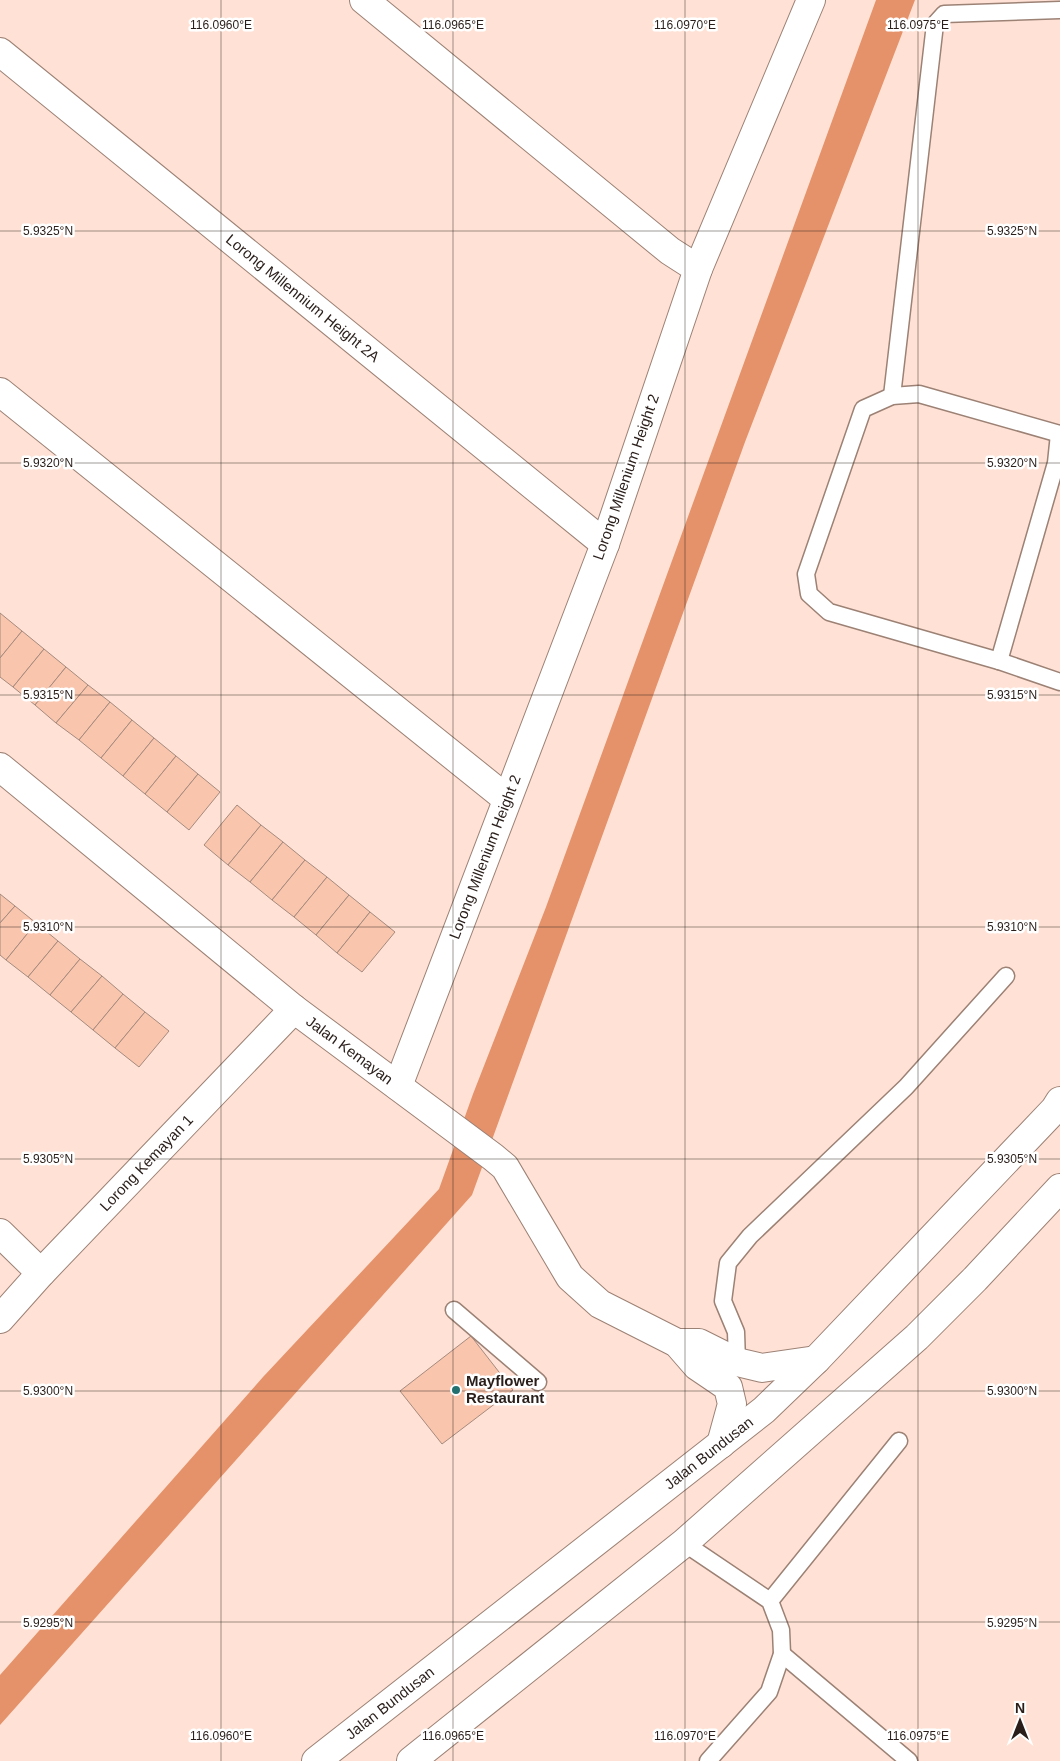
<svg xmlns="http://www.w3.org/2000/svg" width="1060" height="1761" font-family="Arial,sans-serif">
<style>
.water{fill:#e5926b}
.building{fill:#f9c5ad;stroke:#a58a7e}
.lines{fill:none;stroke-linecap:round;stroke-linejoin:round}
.lane-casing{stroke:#9c8175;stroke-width:19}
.street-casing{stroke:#9c8175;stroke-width:30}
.secondary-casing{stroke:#9c8175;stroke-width:30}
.lane{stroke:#fff;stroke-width:16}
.street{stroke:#fff;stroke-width:28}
.secondary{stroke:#fff;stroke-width:28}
.ticks{fill:none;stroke:#291e1a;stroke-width:1;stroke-opacity:0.45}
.poi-dot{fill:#246f70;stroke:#fff;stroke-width:2}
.labels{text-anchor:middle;stroke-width:5;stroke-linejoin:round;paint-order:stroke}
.street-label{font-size:15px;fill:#291e1a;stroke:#fff}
.poi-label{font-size:15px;font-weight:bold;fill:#291e1a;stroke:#fff;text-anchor:start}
.ticks-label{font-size:12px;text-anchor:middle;fill:#291e1a;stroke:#fff;stroke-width:5;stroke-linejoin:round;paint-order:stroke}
</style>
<rect width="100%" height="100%" fill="#ffe2d5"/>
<path class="water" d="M876,0h39l-170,442 -273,753 -472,530v-50l263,-298 176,-188 34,-95 73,-187z"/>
<g class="building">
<path d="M0,613l22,18 -22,27z"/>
<path d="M22,631l22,18 -31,38 -13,-10v-19z"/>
<path d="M44,649l22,18 -31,38 -22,-18z"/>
<path d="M66,667l22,18 -32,38 -21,-18z"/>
<path d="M88,685l22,17 -31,38 -23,-17z"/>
<path d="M110,702l22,18 -31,38 -22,-18z"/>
<path d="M132,720l22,18 -31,38 -22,-18z"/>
<path d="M154,738l22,18 -31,38 -22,-18z"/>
<path d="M176,756l22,18 -31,38 -22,-18z"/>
<path d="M198,774l22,18 -31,38 -22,-18z"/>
<path d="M237,805l24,20 -33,40 -24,-20z"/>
<path d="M261,825l22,17 -33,40 -22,-17z"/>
<path d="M283,842l22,18 -33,40 -22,-18z"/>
<path d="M305,860l22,17 -33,40 -22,-17z"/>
<path d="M327,877l22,18 -33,40 -22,-18z"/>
<path d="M0,894l15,12 -15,17z"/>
<path d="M349,895l21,17 -33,41 -21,-18z"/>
<path d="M15,906l21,17 -30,37 -6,-5v-32z"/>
<path d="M370,912l25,20 -33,40 -25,-19z"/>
<path d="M36,923l22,18 -30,36 -22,-17z"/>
<path d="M58,941l22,18 -30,36 -22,-18z"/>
<path d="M80,959l22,17 -31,36 -21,-17z"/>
<path d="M102,976l21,18 -30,36 -22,-18z"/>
<path d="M123,994l22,18 -30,36 -22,-18z"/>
<path d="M145,1012l24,19 -30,36 -24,-19z"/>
<path d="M471,1336l42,54 -71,54 -42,-53z"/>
</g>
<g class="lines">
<defs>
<g id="lane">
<path d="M892,396l43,-372 9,-10 116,-4"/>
<path d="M1060,434l-141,-40 -27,2 -29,13 -57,165 3,20 20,18 170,49 61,21"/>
<path d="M999,661l57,-198 3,-29"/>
<path d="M454,1310l84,72"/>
<path d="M737,1362l-1,-30 -13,-31 5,-38 22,-27 156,-149 100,-111"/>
<path d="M684,1543l86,58 11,29 1,24 -13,38 -61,69"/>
<path d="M770,1601l129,-160"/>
<path d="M782,1654l127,107"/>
</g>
<g id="street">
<path d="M364,0l306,251 28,18 -93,275 -207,542"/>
<path id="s1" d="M0,52l605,492"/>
<path d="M698,269l113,-269"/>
<path d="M0,392l507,407"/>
<path id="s2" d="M0,767l294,242 199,148 12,10 65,110 30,27 77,39 20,23 31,21 4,17 -11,40"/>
<path d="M0,1233l41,40"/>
<path id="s3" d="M0,1319l41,-46 253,-264"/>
<path d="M677,1343h22l38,19 25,6 54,-8"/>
</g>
<g id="secondary">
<path id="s4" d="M316,1761l448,-351 52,-50 239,-251 5,-8"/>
<path d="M411,1761l273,-218 233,-206 58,-58 85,-91"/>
</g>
</defs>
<use href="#lane" class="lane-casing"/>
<use href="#street" class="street-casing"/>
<use href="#secondary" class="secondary-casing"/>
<use href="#lane" class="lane"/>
<use href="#street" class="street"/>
<use href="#secondary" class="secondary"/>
</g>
<path class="ticks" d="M221,0v1761M453,0v1761M685,0v1761M918,0v1761M0,231h1060M0,463h1060M0,695h1060M0,927h1060M0,1159h1060M0,1391h1060M0,1622h1060"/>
<circle class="poi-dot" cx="456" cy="1390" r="5"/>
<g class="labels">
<g class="street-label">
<text dy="5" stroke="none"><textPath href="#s1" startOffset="390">Lorong Millennium Height 2A</textPath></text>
<text transform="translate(626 477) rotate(-71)" y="5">Lorong Millenium Height 2</text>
<text transform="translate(485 857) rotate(-69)" y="5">Lorong Millenium Height 2</text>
<text dy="5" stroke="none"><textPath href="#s2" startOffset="450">Jalan Kemayan</textPath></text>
<text dy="5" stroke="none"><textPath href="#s3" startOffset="214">Lorong Kemayan 1</textPath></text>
<text dy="5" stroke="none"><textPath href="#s4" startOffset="499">Jalan Bundusan</textPath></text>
<text dy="5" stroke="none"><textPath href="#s4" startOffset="94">Jalan Bundusan</textPath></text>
</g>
<g class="poi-label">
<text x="466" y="1386">Mayflower<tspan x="466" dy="17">Restaurant</tspan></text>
</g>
</g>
<g class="ticks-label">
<text x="221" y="29">116.0960°E</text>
<text x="453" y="29">116.0965°E</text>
<text x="685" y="29">116.0970°E</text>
<text x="918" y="29">116.0975°E</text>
<text x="48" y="235">5.9325°N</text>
<text x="1012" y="235">5.9325°N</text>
<text x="48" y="467">5.9320°N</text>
<text x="1012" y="467">5.9320°N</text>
<text x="48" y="699">5.9315°N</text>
<text x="1012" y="699">5.9315°N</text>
<text x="48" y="931">5.9310°N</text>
<text x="1012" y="931">5.9310°N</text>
<text x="48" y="1163">5.9305°N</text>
<text x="1012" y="1163">5.9305°N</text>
<text x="48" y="1395">5.9300°N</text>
<text x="1012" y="1395">5.9300°N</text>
<text x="48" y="1627">5.9295°N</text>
<text x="1012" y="1627">5.9295°N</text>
<text x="221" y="1740">116.0960°E</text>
<text x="453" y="1740">116.0965°E</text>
<text x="685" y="1740">116.0970°E</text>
<text x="918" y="1740">116.0975°E</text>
</g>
<g transform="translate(1020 1721)" stroke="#ffffff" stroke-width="4" paint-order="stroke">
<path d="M0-4L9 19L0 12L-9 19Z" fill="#291e1a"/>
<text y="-8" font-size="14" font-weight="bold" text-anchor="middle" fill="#291e1a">N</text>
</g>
</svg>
